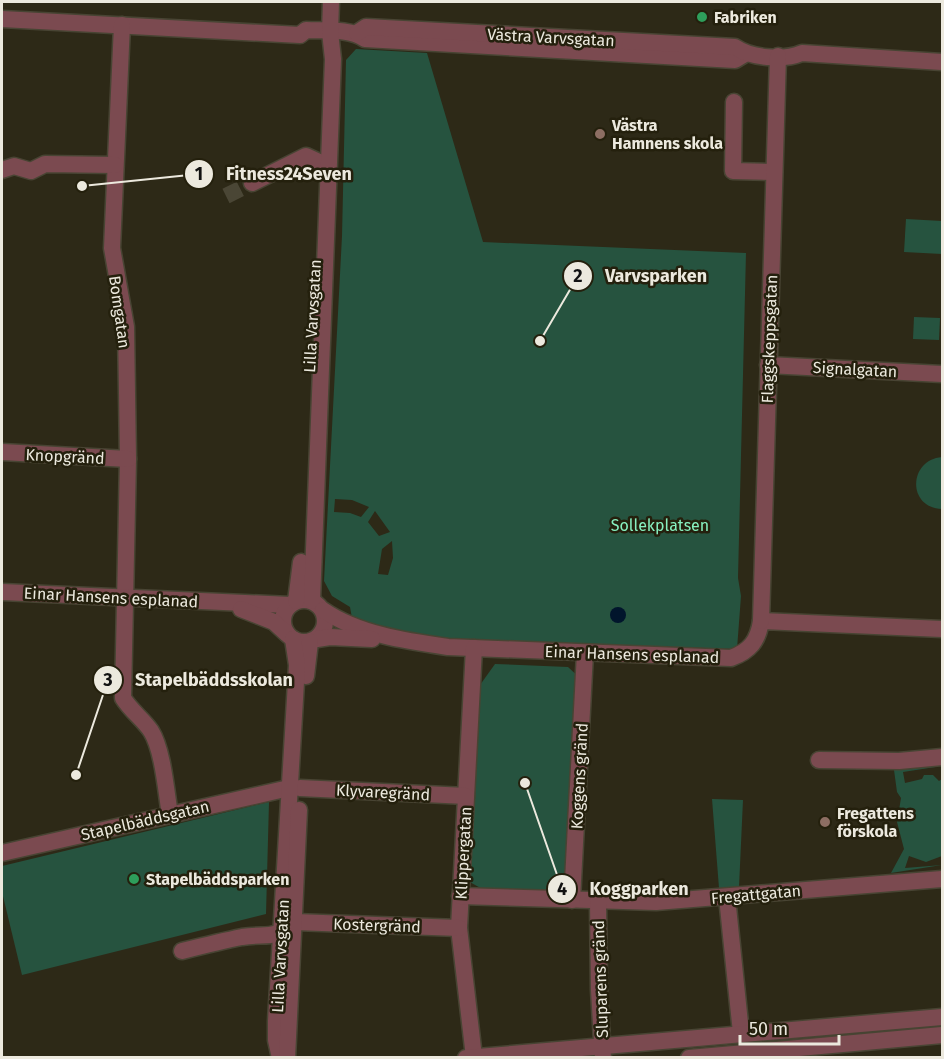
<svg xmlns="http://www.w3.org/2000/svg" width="944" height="1059" font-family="'Fira Sans',sans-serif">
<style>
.green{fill:#26533f;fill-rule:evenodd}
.water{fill:#01152c}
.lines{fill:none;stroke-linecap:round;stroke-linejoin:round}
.minor-tunnel{stroke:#4a4635;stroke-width:16;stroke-dasharray:16 8;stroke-linecap:butt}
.minor-casing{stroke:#484433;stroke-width:19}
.minor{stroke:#7b4a50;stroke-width:16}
.leisure-dot{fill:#2e9e5b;stroke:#24200d;stroke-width:2}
.education-dot{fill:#8d6e63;stroke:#24200d;stroke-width:2}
.labels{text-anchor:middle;stroke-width:5;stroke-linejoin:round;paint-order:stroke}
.poi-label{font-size:16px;font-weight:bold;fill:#ece9de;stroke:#24200d;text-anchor:start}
.street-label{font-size:16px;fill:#ece9de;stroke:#24200d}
.park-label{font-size:16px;fill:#87f0c0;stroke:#24200d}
.leader{fill:none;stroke:#ece9de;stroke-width:2}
.callout-dot{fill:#ece9de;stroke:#24200d;stroke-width:2}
.mark-label{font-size:18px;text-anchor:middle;font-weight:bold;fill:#111}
.callout-label{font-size:18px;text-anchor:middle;font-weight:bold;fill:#ece9de;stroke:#24200d;stroke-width:5;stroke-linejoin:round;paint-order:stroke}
</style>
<rect width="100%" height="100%" fill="#2d2917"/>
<g class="green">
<path d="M356,49l71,4 56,189 263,11 -8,325 3,18 -4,53 -312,-10 -73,-21 -2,-11 -18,-11 -8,-15 18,-345 4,-176zM335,499l17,1 17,7 -8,10 -11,-4 -16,-1zM375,511l15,21 -11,4 -11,-14zM392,541l1,17 -5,17 -10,-1 4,-25z"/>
<path d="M906,219l36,2v33l-38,-2z"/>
<path d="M914,317l26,1 -1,22 -26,-1z"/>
<path d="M942,457v52c-35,-1 -34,-49 0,-52z"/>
<path d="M495,664l73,3 13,12 -10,204 -11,12 -76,-5 -16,-9 12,-196z"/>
<path d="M942,766l-39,6 2,11 17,-4 2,-4h9l6,6 3,-2v77l-16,6 -17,-6 -4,12 37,-3 -51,8 13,-24 -7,-27 4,-24 -4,-6 -3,-22z"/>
<path d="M712,799l31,1 -4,87 -20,1z"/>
<path d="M269,802l-3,112 -244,61 -20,-83v-26z"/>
</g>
<circle class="water" cx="618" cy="615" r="8"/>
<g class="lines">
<path class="minor-tunnel" d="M226,196l26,-13"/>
<defs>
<g id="minor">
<path d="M2,19l298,16 6,-5c18,1 44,-2 59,9l370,21 10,-6"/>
<path d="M122,25l-10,223 14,79 2,132 -5,239c8,13 20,21 28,33 12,19 15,60 19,84"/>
<path d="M357,33l9,-6 369,20c16,11 48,14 67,6l140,9"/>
<path d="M734,102l-1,69 41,1"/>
<path d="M2,170l12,-4 17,5 14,-7 70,1"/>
<path d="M252,183l54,-27 13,6"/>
<path d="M768,365l174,9"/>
<path d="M2,452l126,7"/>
<path d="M2,592l288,13"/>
<circle cx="304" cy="621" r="21"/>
<path d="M296,601l5,-39"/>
<path d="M312,601l21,-542 -3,-27 1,-30"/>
<path d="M241,609l33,13 13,12"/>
<path d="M323,610c35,24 83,31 125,37l283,11c19,-7 27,-17 30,-37l181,8"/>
<path d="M761,621l17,-565"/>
<path d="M317,639l13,-2 42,2"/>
<path d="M474,648l-15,280 15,129"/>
<path d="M306,676l4,-34"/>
<path d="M819,760l80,1 43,-4"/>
<path d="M300,788l166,8"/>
<path d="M2,853l287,-65"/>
<path d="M460,896l196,6 286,-23"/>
<path d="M727,897l14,136"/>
<path d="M572,900l13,-247"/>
<path d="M598,901l1,89 4,68"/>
<path d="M182,951c20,-5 40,-10 60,-14 27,-4 29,4 53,-15l164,6"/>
<path d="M280,1058l-4,-18v-19l21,-356 -4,-26"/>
<path d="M287,1058l12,-248"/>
<path d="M466,1058l476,-41"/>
<path d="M689,1058l253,-23"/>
</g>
</defs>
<use href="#minor" class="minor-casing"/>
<use href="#minor" class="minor"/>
</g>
<g class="leisure-dot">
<circle cx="702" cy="17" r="6"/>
<circle cx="134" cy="879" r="6"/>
</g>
<g class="education-dot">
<circle cx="600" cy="134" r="6"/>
<circle cx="825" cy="822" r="6"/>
</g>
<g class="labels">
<g class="poi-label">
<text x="714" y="23">Fabriken</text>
<text x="612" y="131">Västra<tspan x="612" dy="18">Hamnens skola</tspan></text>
<text x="837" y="819">Fregattens<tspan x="837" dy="18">förskola</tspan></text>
<text x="146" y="885">Stapelbäddsparken</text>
</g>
<g class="street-label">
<text transform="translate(551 37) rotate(3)" y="6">Västra Varvsgatan</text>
<text transform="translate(120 312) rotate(82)" y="6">Bomgatan</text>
<text transform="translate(312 316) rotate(-87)" y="6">Lilla Varvsgatan</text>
<text transform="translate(769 339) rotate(-88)" y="6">Flaggskeppsgatan</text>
<text transform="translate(855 369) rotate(3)" y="6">Signalgatan</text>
<text transform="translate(65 456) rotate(3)" y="6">Knopgränd</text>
<text transform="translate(111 597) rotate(3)" y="6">Einar Hansens esplanad</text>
<text transform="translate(632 654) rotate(2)" y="6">Einar Hansens esplanad</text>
<text transform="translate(579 776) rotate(-87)" y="6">Koggens gränd</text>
<text transform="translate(383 792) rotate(3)" y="6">Klyvaregränd</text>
<text transform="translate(145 820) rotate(-13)" y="6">Stapelbäddsgatan</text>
<text transform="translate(463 853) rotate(-87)" y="6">Klippergatan</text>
<text transform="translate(756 894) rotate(-5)" y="6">Fregattgatan</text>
<text transform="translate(377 925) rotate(2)" y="6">Kostergränd</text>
<text transform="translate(280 956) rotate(-87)" y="6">Lilla Varvsgatan</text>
<text transform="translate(600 979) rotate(-92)" y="6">Sluparens gränd</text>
</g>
<g class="park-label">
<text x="660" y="531">Sollekplatsen</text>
</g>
</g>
<path class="leader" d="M82 186L199 174M540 341L578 276M76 775L108 680M525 783L562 889"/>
<g class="callout-dot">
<circle cx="82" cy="186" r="6"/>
<circle cx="540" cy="341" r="6"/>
<circle cx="76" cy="775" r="6"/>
<circle cx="525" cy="783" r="6"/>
<circle cx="199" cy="174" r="15"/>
<circle cx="578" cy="276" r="15"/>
<circle cx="108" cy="680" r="15"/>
<circle cx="562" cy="889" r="15"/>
</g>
<g class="mark-label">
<text x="199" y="180">1</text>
<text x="578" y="282">2</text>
<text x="108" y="686">3</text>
<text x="562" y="895">4</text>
</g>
<g class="callout-label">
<text x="289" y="180">Fitness24Seven</text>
<text x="656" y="282">Varvsparken</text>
<text x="214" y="686">Stapelbäddsskolan</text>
<text x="639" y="895">Koggparken</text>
</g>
<rect width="944" height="1059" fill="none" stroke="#ece9de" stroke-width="6"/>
<path d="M740 1035v9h99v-9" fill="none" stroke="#ece9de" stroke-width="3"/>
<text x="749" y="1035" font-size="18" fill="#ece9de" stroke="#24200d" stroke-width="4.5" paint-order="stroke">50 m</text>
</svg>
